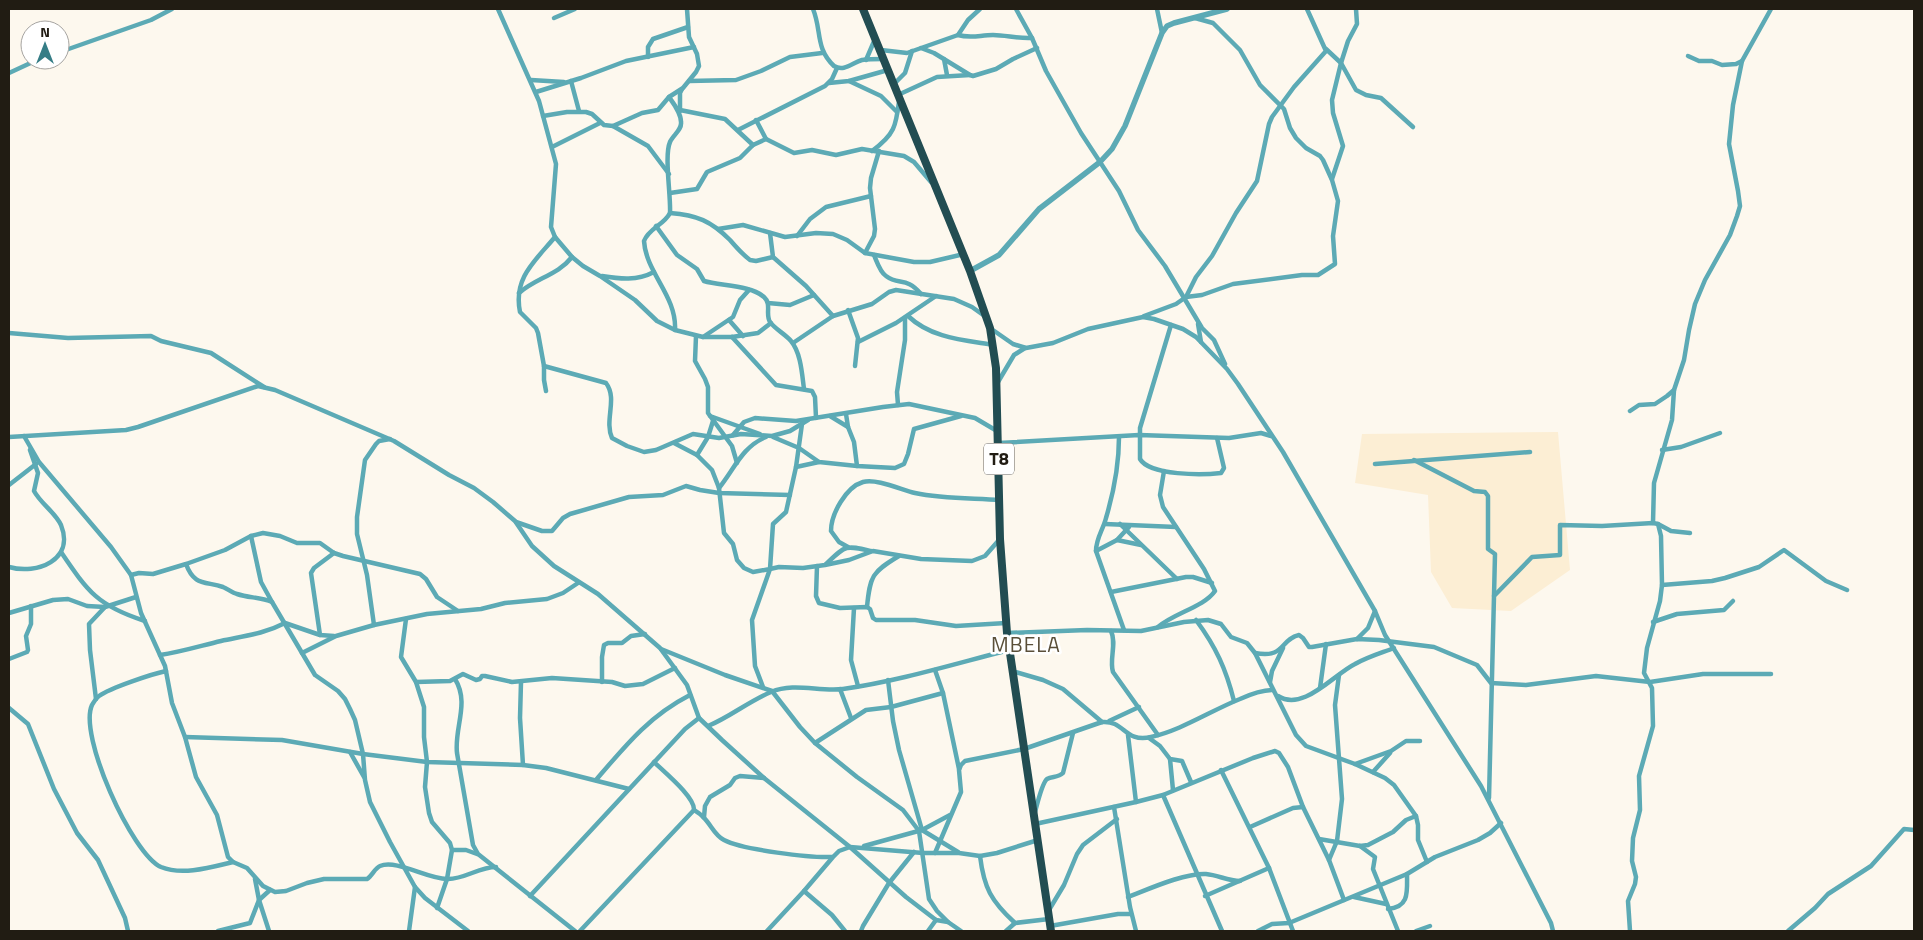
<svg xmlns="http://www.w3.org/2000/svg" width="1923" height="940" font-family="'Titillium Web',sans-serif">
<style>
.built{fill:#fceed4}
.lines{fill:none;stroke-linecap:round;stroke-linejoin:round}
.minor{stroke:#5caab5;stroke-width:4.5}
.tertiary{stroke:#5caab5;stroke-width:5.5}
.trunk{stroke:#224d52;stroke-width:8}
.labels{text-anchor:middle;stroke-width:5;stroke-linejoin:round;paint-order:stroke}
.shield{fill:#fff;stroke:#64605a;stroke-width:1}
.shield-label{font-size:18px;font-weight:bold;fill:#211c13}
.quarter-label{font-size:21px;letter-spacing:1px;fill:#5a4f39;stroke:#fff}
</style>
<rect width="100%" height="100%" fill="#fdf8ee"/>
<path class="built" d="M1558,432l12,138 -59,41 -59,-3 -21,-36 -3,-77 -73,-12 7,-49z"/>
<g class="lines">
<g class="minor">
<path d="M498,9l41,92 17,63 -5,63 4,10 17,20 11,9 17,10 35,24 22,21 18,9 28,7h29l26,-4 13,-10"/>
<path d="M813,9c9,22 2,39 21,57 10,6 18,-3 28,-6 7,-1 14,-1 21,-1"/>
<path d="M1016,9l16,29 14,33 35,62 38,58 19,39 27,36 37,62 12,12 11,24"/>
<path d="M1157,9l5,24"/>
<path d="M554,18l21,-9"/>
<path d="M958,35c13,4 22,0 35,0 13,0 25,4 39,3"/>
<path d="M921,48l13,5 36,22 3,1 23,-7 17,-10 24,-11"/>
<path d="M1326,49l15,14 15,27 10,5 15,3 32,29"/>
<path d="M881,50l26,3 51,-18 10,-15 12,-11"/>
<path d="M60,52l91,-32 21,-11"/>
<path d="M1688,56l11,5h13l10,4 14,-1 6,-3"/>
<path d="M648,57v-10l5,-8 35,-12"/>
<path d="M944,59l3,16"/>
<path d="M866,60l9,-21"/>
<path d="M9,73l28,-13"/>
<path d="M531,80l33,2"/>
<path d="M571,81l8,30"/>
<path d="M689,81l47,-1 25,-9 29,-14 32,-4"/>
<path d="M849,81l32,15 16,16"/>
<path d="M829,83l20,-2 39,-11"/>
<path d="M895,83l10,-10 7,-22"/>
<path d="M536,92l45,-14 45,-17 68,-14"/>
<path d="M669,97c5,7 12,16 12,25 1,8 -8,13 -11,20 -6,14 1,53 0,71 -6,12 -21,15 -26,28 2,32 33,55 31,89"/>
<path d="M680,110l45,9 28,26"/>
<path d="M680,111v-18l2,-4"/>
<path d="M543,116l24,-4h19l6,2 12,11 9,1 29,-13 16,-3 11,-13 14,-9 13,-16 3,-6 -2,-12 -8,-17 -2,-28"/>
<path d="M756,120l10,19 28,14 18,-3 24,5 26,-6 42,7 10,6 17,20"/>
<path d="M613,126l35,20 21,28"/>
<path d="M738,130l87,-44 7,-7 5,-11"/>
<path d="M552,147l48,-24"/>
<path d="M872,151c25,-18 24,-27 28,-57l37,-17 33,-2"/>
<path d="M1332,179l11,-33 -10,-33 -1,-13 9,-37 7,-22 9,-17 -1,-15"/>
<path d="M670,193l27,-4 10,-17 33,-14 13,-13 13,-6"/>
<path d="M670,213c27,2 41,8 60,27 6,7 12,14 20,20l6,1 17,-4"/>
<path d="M656,226l21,29 20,14 7,12c16,5 47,4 60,16 8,7 1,17 6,25 5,7 15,12 21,19 10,12 11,33 13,48"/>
<path d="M718,229l25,-4 42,12 31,-4 17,1 14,6 18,13 49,9h16l34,-8"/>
<path d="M770,233l3,24 33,29 27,30"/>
<path d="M797,236l13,-17 16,-12 45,-11"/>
<path d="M865,253l9,-17 1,-7 -5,-41 1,-10 8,-27"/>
<path d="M874,255c3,7 6,17 12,21 13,10 20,0 35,18"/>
<path d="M602,276c18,3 35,5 52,-4"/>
<path d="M519,293c17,-15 39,-18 53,-36"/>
<path d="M1186,297l16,-2 31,-11 69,-9h16l17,-11 -2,-28 5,-35 -6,-21 -9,-20 -3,-4 -14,-8 -10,-10 -6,-10 -6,-19 -24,-24 -20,-35 -27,-27 -18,-5"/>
<path d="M768,303l22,2 24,-10"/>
<path d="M848,310l10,28 -3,28"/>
<path d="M908,316c23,22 55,24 85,29"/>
<path d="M1144,316l32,-12 10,-7 10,-20 16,-21 24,-43 21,-32 12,-57 3,-7 22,-30 32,-36 -19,-42"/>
<path d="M729,320l14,16"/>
<path d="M1198,324l3,18"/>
<path d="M1171,325l-31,103v31c10,17 63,16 81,14l3,-5 -7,-30"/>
<path d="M990,328l23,16 13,4 27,-5 35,-14 55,-12 11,2 29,10 13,8 31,32 11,15 45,68 92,159 10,24 96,151 70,137 2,8"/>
<path d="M9,333l59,5 83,-2 10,5 50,12 53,34"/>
<path d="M696,336l-1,25 10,18 3,8v26l24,33 5,17"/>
<path d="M703,337l30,-20 7,-17 9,-10"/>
<path d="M732,337l44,48 36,6 3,6 1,21"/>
<path d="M858,342l38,-19 40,-27"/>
<path d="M793,343l40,-27 39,-12 17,-12 7,-2 58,9 18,8 14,10"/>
<path d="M544,366l62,17c12,16 -2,37 6,55l15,8 17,6 12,-2 37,-16 26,4 22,-4 31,2 18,-5 18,-11"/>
<path d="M998,382l16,-27 11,-7"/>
<path d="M546,391l-2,-11v-14l-6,-33 -2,-5 -16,-16c-7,-34 15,-51 35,-75"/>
<path d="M898,405l-1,-13 8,-52v-22"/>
<path d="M1630,411l9,-6 16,-1 12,-8 7,-6 10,-30 5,-30 6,-26 10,-24 25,-45 7,-19 3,-10 -2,-15 -9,-47 4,-39 9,-44 29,-52"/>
<path d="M846,414l2,13 6,15 3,24"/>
<path d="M710,416l50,18"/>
<path d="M830,416l18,11"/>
<path d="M733,435l11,-13 11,-4 41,3 87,-14 26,-3 66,14 22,13"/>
<path d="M24,436l15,26 72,85 20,28 10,38 24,53 7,37 13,34 11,40 21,38 11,42 5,5 14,6 16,18 12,6 11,-1 21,-8 17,-4h43c5,-3 8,-11 13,-13 17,-7 49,14 68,13 17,0 31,-12 48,-12"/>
<path d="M9,437l117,-7 12,-3 120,-41 17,4 119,51 55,34 25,13 19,14 22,19 17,25 22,20 44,28 62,54 27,37 12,33 23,22 42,38 86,69 56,50 30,23 12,2 13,9"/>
<path d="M773,437l26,11 20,14 38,4 38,2 9,-4 4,-10 6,-25 47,-13"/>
<path d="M1119,437c0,28 -5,54 -13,81 -3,12 -10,20 -10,33l28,79"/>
<path d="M674,443l23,12 15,15 7,18 5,45 9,11 4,16 7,8 9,4 17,-3 3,-45 13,-12 10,-45 6,-43"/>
<path d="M999,443l140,-8 90,3 32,-5 10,3"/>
<path d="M1662,450l19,-3 39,-14"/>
<path d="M697,455l11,-18 5,-16"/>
<path d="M1414,460l60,31 11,1 3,4v53l7,5 -1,42"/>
<path d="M1375,464l155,-12"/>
<path d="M796,467l23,-5"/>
<path d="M9,485l27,-21"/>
<path d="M719,488c16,-20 23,-41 47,-51"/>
<path d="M516,522l26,9h10l11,-13 7,-4 59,-17 34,-2 23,-9 14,4 19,3 71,2"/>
<path d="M1653,523l1,-40 18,-63 2,-30"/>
<path d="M1105,524l71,3"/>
<path d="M1120,524l57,55"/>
<path d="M1658,524l13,7 19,2"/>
<path d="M251,536l10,46 11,20 43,73 23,16 7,8 5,10 5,11 8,34 2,26 5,22 20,40 25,45 10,11 43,33"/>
<path d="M1117,540l24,5"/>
<path d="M848,547l-9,-5 -8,-11c0,-17 15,-44 32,-49 13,-4 39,8 52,11 28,6 57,5 85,7"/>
<path d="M1096,551l21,-11 12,-13"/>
<path d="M61,552c27,40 37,54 84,69"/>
<path d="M186,564c8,22 19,17 37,23 5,2 9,6 14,7 12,4 23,3 35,8"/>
<path d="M826,564c20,-19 19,-19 45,-13"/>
<path d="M817,566l-1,30 3,7 21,5 27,-1 3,2 3,9 3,2h39l41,6 50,-3"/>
<path d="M9,567c28,8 66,-7 52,-42 -6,-13 -20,-21 -27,-34l4,-18 -8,-23"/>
<path d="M131,575l8,-2 14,1 33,-10 39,-14 26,-14 12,-3 17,3 17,7h23l14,10 9,3 77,18 6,5 11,18 21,14"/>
<path d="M1662,585l50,-4 13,-3 34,-11 25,-17 42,31 21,9"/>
<path d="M1111,592l75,-15h7l19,6"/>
<path d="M867,607c3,-31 5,-35 32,-51"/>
<path d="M854,608l-3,52 7,26"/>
<path d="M9,613l44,-13 15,-1 19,7 18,1 31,-10"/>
<path d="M406,619l-5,38 15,25 8,25v30l3,25 -2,25 4,26 3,9 18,21 2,7 -5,29 -10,29"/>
<path d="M1196,620c20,27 30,49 38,81"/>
<path d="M1653,622l24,-8 47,-4 9,-9"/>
<path d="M374,625l-7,-50 -10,-41v-17l8,-57 11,-16 3,-3 11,-2"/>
<path d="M1158,627c16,-14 46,-20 57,-36l-11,-22 -41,-62 -3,-12 4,-24"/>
<path d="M1111,631c6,13 -2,28 2,41l45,63"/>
<path d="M1007,633l80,-3 54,1 43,-9 24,-2 13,4 10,13 16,6 8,10 41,82 10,11 49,18 30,14 9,7 22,31 2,9v15l9,22"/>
<path d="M320,635l-9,-62 3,-5 20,-15"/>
<path d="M1357,639l11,-11 7,-17"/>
<path d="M661,649l64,26 47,16 28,36 15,16 42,34 46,33 16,21 10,68 8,12 11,11"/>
<path d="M302,653l34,-17 38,-11 53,-11 54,-5 24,-6 42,-4 16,-6 15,-10"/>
<path d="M1255,653c30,6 25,-14 44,-18l4,3 6,9h3l45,-8 22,1 55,7 43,18 14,18 35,2 70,-9 54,6 53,-8h68"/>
<path d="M160,655c21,-3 40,-9 61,-14 23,-5 43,-7 64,-18l35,12 14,1"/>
<path d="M9,659l18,-7 1,-2 -2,-14 5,-12v-18"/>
<path d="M935,670l8,23 16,76"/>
<path d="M166,671c-14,3 -56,17 -67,25 -3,2 -5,6 -7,9 -14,30 40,149 69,162 22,9 51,0 72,-5"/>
<path d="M1012,671l31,9 20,9 39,33"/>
<path d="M455,679c15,24 -1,49 2,74l16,92 5,9 97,77"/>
<path d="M888,680l5,41 6,29 23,80 36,22"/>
<path d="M416,682l34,-1 13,-7 13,6 4,-1 2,-3h3l27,6 40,-4 60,4 13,4 18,-2 32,-16"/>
<path d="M521,682l-1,36 3,47"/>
<path d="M602,682v-25l2,-12 4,-2h14l9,-7 14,-2"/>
<path d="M1270,682l2,-11 11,-23"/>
<path d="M763,687l-8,-21 -3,-46 18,-51 9,-2 24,1 22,-3 24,-5 24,-9 48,8 51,2 13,-5 14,-16"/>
<path d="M1320,688l6,-44"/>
<path d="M840,689l11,29"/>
<path d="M1278,696c25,16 55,-21 77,-32 12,-7 26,-11 39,-16"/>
<path d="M96,699l-6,-49 -1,-26 16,-17"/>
<path d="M9,708l19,16 26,65 23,44 21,27 27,58 3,13"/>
<path d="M1109,721l30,-14"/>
<path d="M708,726c22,-9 41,-25 63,-34 23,-10 48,0 72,-3 56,-8 111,-25 166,-39"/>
<path d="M1128,735l8,67"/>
<path d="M185,737l97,3 81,14 64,8 96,3 23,3 83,21"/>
<path d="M1149,738l11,8 10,13 12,2 9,21"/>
<path d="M815,743l51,-33 25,-3 52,-14"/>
<path d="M350,752l14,25"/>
<path d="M1170,759l3,31"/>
<path d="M1355,764l36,-13 15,-10h14"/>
<path d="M1221,770l48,98 24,63"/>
<path d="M1373,772l17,-19"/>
<path d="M596,780c29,-34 53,-64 94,-85"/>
<path d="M1163,795l59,136"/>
<path d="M1489,798l5,-202 38,-39 28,-2v-30l42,1 51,-3 5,1 3,12 1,49 -2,16 -13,47 -3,25 8,15 1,38 -14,50 1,34 -7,28 -1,23 4,16 -1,7 -7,17 2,30"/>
<path d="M1114,807l16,100 6,24"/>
<path d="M694,810c3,2 7,4 9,7 8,7 11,18 21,23 19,10 87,18 108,17"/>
<path d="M1035,812c2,-7 7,-29 12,-33 5,-3 11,-1 16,-6l10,-40"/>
<path d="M704,817l1,-11 5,-9 20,-12 5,-7 5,-2 24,2"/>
<path d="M1035,824l101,-22 27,-7 90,-37 22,-7 4,2 9,14 15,40 26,53 15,40"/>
<path d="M1250,827l43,-19 10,-1"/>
<path d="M1319,839l41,7 8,-1 25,-13 13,-12 10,-4"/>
<path d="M864,846l58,-16 28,-15"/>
<path d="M1360,846l15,11 -2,12 25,62"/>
<path d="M452,850h14l11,4"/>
<path d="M935,853l26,-61 -2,-22 2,-5 4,-4 59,-12 78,-27c23,-2 22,21 49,15 31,-7 59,-26 89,-38 11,-5 21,-9 33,-9"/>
<path d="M980,856c4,32 11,45 35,67"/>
<path d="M1329,860l8,-19 5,-42 -7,-94 4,-30"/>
<path d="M255,879l4,21 10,31"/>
<path d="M804,891l28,24 13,16"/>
<path d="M530,896l155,-167 14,-11"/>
<path d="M1205,896l64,-28"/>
<path d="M1128,897c21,-8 56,-24 78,-23 12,1 22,7 34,7"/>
<path d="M1354,897l32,7"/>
<path d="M1388,909c22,-2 19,-18 19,-35"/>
<path d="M1049,910l15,-25 13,-31 6,-9 34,-26"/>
<path d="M1050,926l68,-12h13"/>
<path d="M218,931l32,-8 9,-23 11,-10"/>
<path d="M409,931l6,-44"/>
<path d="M580,931l114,-121c1,-13 -30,-38 -40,-48"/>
<path d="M767,931l37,-40 29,-34 6,-6 11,-4 73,6h36l21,3 17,-3 41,-13"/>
<path d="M861,931l2,-5 26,-43 25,-31"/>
<path d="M928,931l8,-11"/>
<path d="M1006,931l9,-8 34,-4"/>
<path d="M1258,931l14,-7 17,-1 118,-49 28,-17 43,-17 12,-7 11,-10"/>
<path d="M1416,931l14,-5"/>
<path d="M1788,931l27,-23 13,-14 43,-28 33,-37 10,1"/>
</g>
<path class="tertiary" d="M970,271l29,-16 40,-46 61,-47 12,-13 13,-23 37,-93 5,-7 7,-3 53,-14"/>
<path class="trunk" d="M863,9l107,262 20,57 6,40 4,171 7,94 44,298"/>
</g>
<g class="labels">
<rect class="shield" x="984" y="443.5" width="30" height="31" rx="4"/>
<g class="shield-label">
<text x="999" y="465">T8</text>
</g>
<g class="quarter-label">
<text x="1026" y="652">MBELA</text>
</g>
</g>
<rect width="1923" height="940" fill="none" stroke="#211c13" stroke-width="20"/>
<g transform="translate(45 45)"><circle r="24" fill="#ffffff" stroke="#a6a4a1"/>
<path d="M0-4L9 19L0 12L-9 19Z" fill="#357d86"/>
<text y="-8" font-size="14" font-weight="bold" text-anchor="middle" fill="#211c13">N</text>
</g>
</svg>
